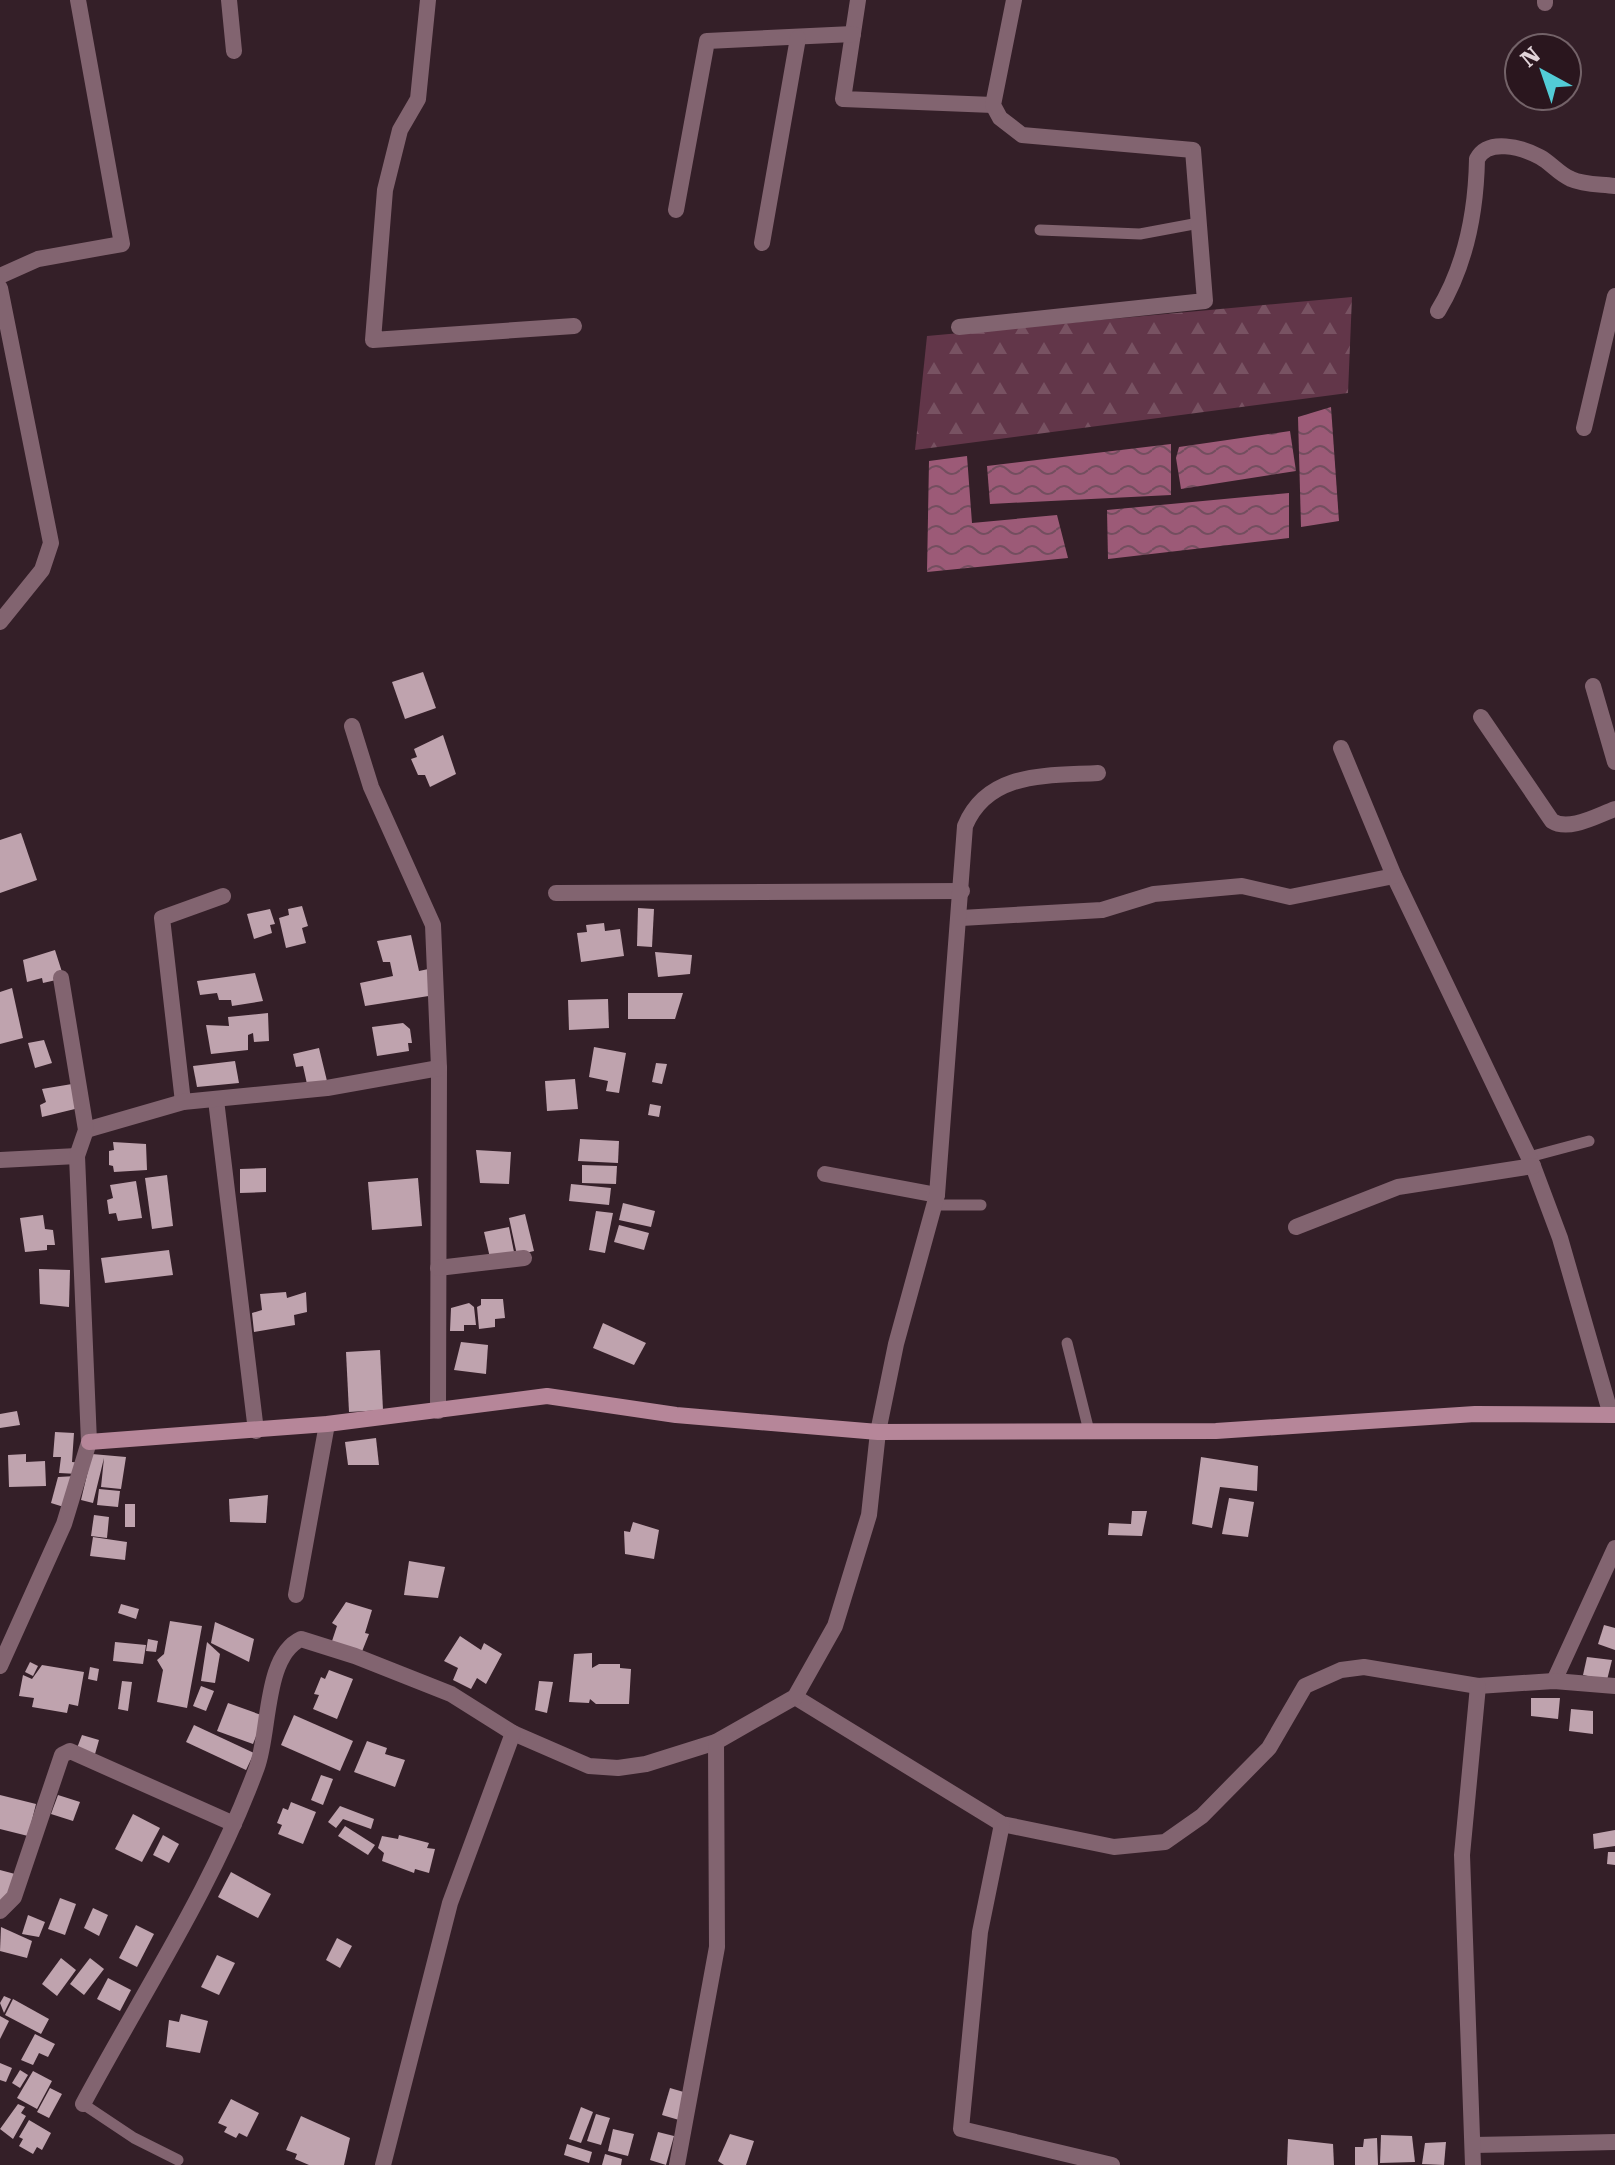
<svg xmlns="http://www.w3.org/2000/svg" width="1615" height="2165" font-family="'Roboto Serif',serif">
<style>
.forest{fill:url(#forest-firs)}
.water{fill:url(#water-waves)}
.building{fill:#bfa3ae}
.lines{fill:none;stroke-linecap:round;stroke-linejoin:round}
.lane{stroke:#826470;stroke-width:11}
.street{stroke:#826470;stroke-width:16}
.secondary{stroke:#b68699;stroke-width:16}
</style>
<defs>
<pattern id="forest-firs" width="22" height="20" patternUnits="userSpaceOnUse" patternTransform="scale(2)"><rect width="22" height="20" fill="#623649"/><path d="M5 1l3.5 6h-7zM16 11l3.5 6h-7z" fill="#785262"/></pattern>
<pattern id="water-waves" width="16" height="10" patternUnits="userSpaceOnUse" patternTransform="scale(2)"><rect width="16" height="10" fill="#9c5a77"/><path d="M0 5q4-4 8 0t8 0" fill="none" stroke="#744e5f"/></pattern>
</defs>
<rect width="100%" height="100%" fill="#341f28"/>
<path class="forest" d="M1352,297l-4,96 -433,57 12,-114z"/>
<g class="water">
<path d="M1331,407l8,114 -38,6 -3,-110z"/>
<path d="M1290,431l6,40 -115,18 -5,-31 3,-11z"/>
<path d="M1171,444v51l-181,9 -3,-38z"/>
<path d="M967,456l5,67 85,-8 11,43 -141,14 2,-111z"/>
<path d="M1289,493v45l-181,21 -1,-49z"/>
</g>
<g class="building">
<path d="M423,672l13,36 -31,11 -13,-37z"/>
<path d="M443,735l13,39 -26,13 -5,-12h-7l-7,-16 6,-2 -3,-8z"/>
<path d="M21,833l16,47 -37,13v-53z"/>
<path d="M302,906l6,20 -6,2 4,15 -20,5 -7,-30 10,-3 -1,-6z"/>
<path d="M638,908l16,1 -2,38 -15,-1z"/>
<path d="M270,909l5,15 -5,1 2,8 -18,6 -7,-25z"/>
<path d="M604,923l1,8 15,-2 4,27 -43,6 -4,-29 10,-1 -1,-7z"/>
<path d="M411,935l8,36 14,-3 2,27 -70,11 -5,-23 33,-7 -3,-14h-7l-6,-21z"/>
<path d="M55,950l7,22 -6,8 -13,3 -1,-5 -15,4 -4,-22z"/>
<path d="M655,952l37,3 -2,19 -32,3z"/>
<path d="M255,973l8,28 -31,5 -1,-6h-12l-2,-7 -17,2 -3,-14z"/>
<path d="M12,988l11,50 -23,6v-52z"/>
<path d="M628,993h55l-8,26h-47z"/>
<path d="M608,999l1,29 -40,2 -1,-30z"/>
<path d="M268,1013l1,28 -15,1 -1,-9 -5,2v15l-37,4 -5,-29 23,1 -1,-9z"/>
<path d="M403,1023l7,6 2,14h-4l1,8 -32,5 -5,-29z"/>
<path d="M44,1040l8,23 -17,5 -7,-25z"/>
<path d="M594,1047l32,6 -7,40 -13,-2 2,-10 -19,-4z"/>
<path d="M319,1048l8,33 -20,3 -4,-18 -7,1 -3,-13z"/>
<path d="M235,1061l4,22 -42,4 -4,-21z"/>
<path d="M656,1063l11,1 -5,20 -10,-2z"/>
<path d="M575,1079l3,30 -31,2 -2,-30z"/>
<path d="M72,1084l7,24 -37,9 -2,-12 6,-3 -4,-13z"/>
<path d="M650,1104l11,2 -2,11 -11,-2z"/>
<path d="M580,1139l39,2 -1,22 -40,-2z"/>
<path d="M113,1142l33,2 1,26 -33,2 -1,-6 -4,-1v-14l5,-1z"/>
<path d="M476,1150l35,2 -2,32 -29,-1z"/>
<path d="M582,1165l35,1 -1,18 -34,-1z"/>
<path d="M266,1168v24l-26,1v-24z"/>
<path d="M167,1175l6,51 -21,3 -7,-51z"/>
<path d="M418,1178l4,48 -50,4 -4,-48z"/>
<path d="M136,1181l6,37 -24,3 -2,-8 -7,1 -2,-14 6,-2 -3,-13z"/>
<path d="M571,1184l40,4 -2,17 -40,-4z"/>
<path d="M623,1203l32,8 -4,16 -32,-7z"/>
<path d="M596,1211l17,2 -8,40 -16,-3z"/>
<path d="M525,1214l9,37 -17,4 -8,-37z"/>
<path d="M43,1215l2,14 8,1 2,15h-8v5l-22,2 -5,-34z"/>
<path d="M619,1225l30,8 -5,17 -30,-8z"/>
<path d="M509,1227l6,30 -24,5 -7,-30z"/>
<path d="M169,1250l4,25 -68,8 -4,-25z"/>
<path d="M39,1269l31,1 -1,37 -29,-3z"/>
<path d="M286,1292l1,6 19,-6 1,20 -13,3 1,10 -41,7 -2,-19 10,-3 -2,-16z"/>
<path d="M481,1299h22l2,19 -10,1v8l-16,2 -2,-22 4,-2z"/>
<path d="M469,1303l5,4 2,18h-12v6h-14l1,-23z"/>
<path d="M603,1323l43,20 -12,22 -41,-17z"/>
<path d="M461,1342l27,3 -2,29 -32,-4z"/>
<path d="M380,1350l3,60 -34,2 -3,-60z"/>
<path d="M17,1411l3,14 -20,3v-14z"/>
<path d="M55,1432l19,1 -2,29 11,1 -5,11 -19,-1 2,-16h-8z"/>
<path d="M376,1438l3,27h-31l-3,-23z"/>
<path d="M26,1454v8l19,-1 1,25 -37,1 -1,-32z"/>
<path d="M92,1454l34,3 -5,32 -20,-2 3,-29 -11,45 -12,-3z"/>
<path d="M1201,1457l57,9 -1,25 -37,-4 -8,41 -20,-4z"/>
<path d="M76,1476l-9,32 -16,-5 7,-26z"/>
<path d="M99,1489l21,2 -2,16 -21,-2z"/>
<path d="M268,1495l-2,28 -36,-1 -1,-23z"/>
<path d="M1229,1498l25,4 -6,35 -26,-3z"/>
<rect x="125" y="1504" width="10" height="23"/>
<path d="M1132,1511h15l-5,25 -34,-1 1,-12 22,1z"/>
<path d="M94,1515l15,2 -2,21 -16,-2z"/>
<path d="M633,1522l26,8 -5,29 -29,-5 -1,-23 6,1z"/>
<path d="M93,1537l34,5 -2,18 -35,-4z"/>
<path d="M409,1561l36,6 -7,31 -34,-3z"/>
<path d="M346,1602l26,8 -7,23 4,1 -8,20 -30,-10 6,-18 -5,-3z"/>
<path d="M121,1604l18,5 -3,10 -18,-6z"/>
<path d="M170,1621l32,5 -15,82 -30,-6 6,-32 -6,-10 7,-6z"/>
<path d="M215,1622l39,17 -5,23 -38,-19z"/>
<path d="M1604,1625l11,3v22l-17,-6z"/>
<path d="M460,1636l21,14 3,-7 18,11 -16,30 -9,-6 -6,11 -18,-9 5,-12 -14,-7z"/>
<path d="M148,1639l10,2 -2,11 -10,-1z"/>
<path d="M115,1642l31,3 -3,19 -30,-3z"/>
<path d="M207,1642l13,12 -5,29 -14,-2z"/>
<path d="M592,1653v15l7,-4h21v4l11,1 -2,35h-33l-6,-5 -1,4 -20,-1 5,-48z"/>
<path d="M1587,1657l25,3 -5,20 -24,-5z"/>
<path d="M30,1662l8,4 -5,10 -8,-4z"/>
<path d="M42,1665l42,7 -6,34 -9,-2 -2,9 -35,-6 2,-9 -15,-2 4,-21 9,4z"/>
<path d="M90,1667l9,2 -2,12 -9,-2z"/>
<path d="M329,1670l24,9 -16,40 -24,-10 6,-14 -5,-1 7,-17 4,2z"/>
<path d="M122,1681l10,1 -4,29 -10,-2z"/>
<path d="M539,1681l14,1 -6,31 -12,-3z"/>
<path d="M201,1686l13,5 -8,20 -13,-5z"/>
<path d="M1531,1698h29l-2,21 -27,-3z"/>
<path d="M228,1703l36,13 -11,28 -36,-13z"/>
<path d="M1571,1709l22,2v23l-24,-3z"/>
<path d="M294,1715l59,26 -13,30 -59,-26z"/>
<path d="M194,1725l60,28 -8,17 -60,-28z"/>
<path d="M82,1735l17,5 -4,14 -18,-6z"/>
<path d="M367,1741l20,7 -2,6 20,6 -10,27 -41,-15z"/>
<path d="M321,1775l12,4 -10,26 -12,-5z"/>
<path d="M0,1795l36,9 -8,32 -28,-7z"/>
<path d="M58,1795l22,7 -7,19 -22,-7z"/>
<path d="M291,1802l25,10 -13,32 -25,-10 4,-9 -5,-2 6,-15 5,2z"/>
<path d="M340,1806l34,13 -3,10 -28,-10 -7,9 -8,-6z"/>
<path d="M133,1814l27,14 -18,34 -27,-13z"/>
<path d="M345,1826l30,19 -7,10 -30,-19z"/>
<path d="M1615,1830v16l-21,3 -1,-15z"/>
<path d="M163,1835l16,9 -10,19 -16,-8z"/>
<path d="M399,1835l30,8 -2,5 8,1 -6,24 -14,-4 -1,4 -32,-12 2,-8 -6,-5 4,-12 16,3z"/>
<path d="M1608,1852h7v13l-8,-1z"/>
<path d="M0,1870l15,4 -10,32 -5,-2z"/>
<path d="M231,1872l40,22 -13,24 -40,-21z"/>
<path d="M60,1898l16,6 -11,31 -17,-6z"/>
<path d="M93,1908l15,7 -9,21 -15,-8z"/>
<path d="M28,1915l17,7 -6,15 -17,-3z"/>
<path d="M136,1925l18,9 -17,33 -18,-9z"/>
<path d="M1,1927l31,14 -5,17 -27,-7z"/>
<path d="M337,1938l15,8 -12,22 -14,-8z"/>
<path d="M217,1955l18,8 -16,32 -18,-8z"/>
<path d="M61,1958l15,12 -19,26 -15,-12z"/>
<path d="M90,1958l14,11 -20,26 -14,-11z"/>
<path d="M108,1978l23,12 -11,21 -23,-12z"/>
<path d="M4,1996l7,3 -7,14 -4,-10z"/>
<path d="M13,1999l36,20 -8,15 -36,-19z"/>
<path d="M181,2014l27,7 -8,32 -34,-6 3,-27 10,2z"/>
<path d="M0,2016l9,5 -9,18z"/>
<path d="M35,2034l20,10 -7,13 -9,-4 -6,12 -12,-5z"/>
<path d="M0,2063l12,5 -6,14 -6,-2z"/>
<path d="M20,2070l8,5 -8,13 -8,-5z"/>
<path d="M33,2071l19,10 -15,28 -20,-11z"/>
<path d="M50,2088l12,6 -13,24 -12,-6z"/>
<path d="M670,2088l17,5 -8,27 -17,-5z"/>
<path d="M231,2099l28,14 -12,24 -8,-4 -3,5 -12,-6 3,-5 -9,-4z"/>
<path d="M18,2104l7,3 -4,6 5,3 -13,23 -13,-10z"/>
<path d="M581,2107l12,5 -12,31 -12,-4z"/>
<path d="M596,2114l14,4 -9,27 -14,-4z"/>
<path d="M301,2116l49,22 -6,27h-35l-14,-6 2,-5 -11,-4z"/>
<path d="M29,2120l22,13 -9,17 -5,-3 -4,7 -14,-8 4,-7 -4,-2z"/>
<path d="M613,2129l21,5 -6,22 -20,-5z"/>
<path d="M658,2132l16,4 -8,29 -16,-5z"/>
<path d="M730,2134l24,7 -8,24h-22l-6,-4z"/>
<path d="M1381,2135l31,1 3,26 -35,1z"/>
<path d="M1377,2138l1,27h-23v-18h8l1,-8z"/>
<path d="M1288,2139l45,5 1,21h-47z"/>
<path d="M1446,2142l-2,23 -22,-1 3,-21z"/>
<path d="M567,2144l25,8 -3,11 -25,-8z"/>
<path d="M605,2154l17,5 -1,6h-19z"/>
</g>
<g class="lines">
<g class="lane">
<path d="M1040,230l100,4 59,-11"/>
<path d="M1529,1157l60,-16"/>
<path d="M934,1205h47"/>
<path d="M1067,1343l22,88"/>
<path d="M83,2104l51,34 44,22"/>
</g>
<g class="street">
<path d="M229,0l5,51"/>
<path d="M428,0l-10,99 -18,31 -15,60 -12,150 201,-14"/>
<path d="M858,0l-15,99 150,6"/>
<path d="M1545,3v-3"/>
<path d="M676,210l31,-169 146,-7"/>
<path d="M762,243l36,-205"/>
<path d="M0,276l38,-17 84,-15 -44,-244"/>
<path d="M0,288l51,255 -9,27 -42,52"/>
<path d="M1438,311c28,-46 38,-98 39,-152 11,-21 44,-12 63,-2 11,6 19,17 31,22 13,6 30,5 44,7"/>
<path d="M959,327l246,-26 -12,-151 -171,-15 -22,-17 -7,-13 21,-105"/>
<path d="M1584,428l31,-132"/>
<path d="M1593,686l22,76"/>
<path d="M1481,717l71,104c17,11 46,-6 63,-12"/>
<path d="M352,726l19,61 62,138 6,143 -1,343"/>
<path d="M1341,748l53,128 139,290 27,72 51,177"/>
<path d="M556,893l406,-2"/>
<path d="M961,918l141,-8 52,-16 88,-8 48,11 104,-21"/>
<path d="M216,1100l40,331"/>
<path d="M183,1102l-21,-184 61,-22"/>
<path d="M86,1130l97,-28 144,-14 112,-20"/>
<path d="M0,1160l77,-4"/>
<path d="M825,1174l112,21"/>
<path d="M1296,1227l102,-40 135,-21"/>
<path d="M438,1268l86,-10"/>
<path d="M296,1595l31,-171"/>
<path d="M0,1666l64,-142 25,-82 -12,-286 9,-26 -25,-152"/>
<path d="M1554,1681l61,-133"/>
<path d="M795,1697l207,127 112,23 51,-5 37,-26 67,-68 36,-62 36,-16 23,-3 114,19 76,-5 61,5"/>
<path d="M1002,1824l-22,108 -19,197 151,36"/>
<path d="M0,1911l14,-14 48,-142 8,-4 164,73"/>
<path d="M83,2104c60,-112 130,-217 174,-337 13,-35 7,-111 44,-128l54,17 96,38 62,39 76,33 29,2 28,-4 70,-22 79,-45 40,-71 34,-111 9,-83 18,-88 41,-149 28,-369c23,-55 82,-50 133,-53"/>
<path d="M1473,2145l142,-3"/>
<path d="M383,2165l67,-262 63,-170"/>
<path d="M677,2165l40,-218 -1,-205"/>
<path d="M1473,2165l-11,-310 16,-169"/>
</g>
<path class="secondary" d="M89,1442l238,-18 220,-28 129,19 202,17 338,-1 259,-17 140,1"/>
</g>
<g transform="translate(1543 72) rotate(320)"><circle r="38" fill="#2a161e" stroke="#736268" stroke-width="2"/>
<path d="M0-6L14 30L0 20L-14 30Z" fill="#52ccd6"/>
<text y="-12" font-size="22" font-weight="bold" text-anchor="middle" fill="#e1d3d8">N</text>
</g>
</svg>
